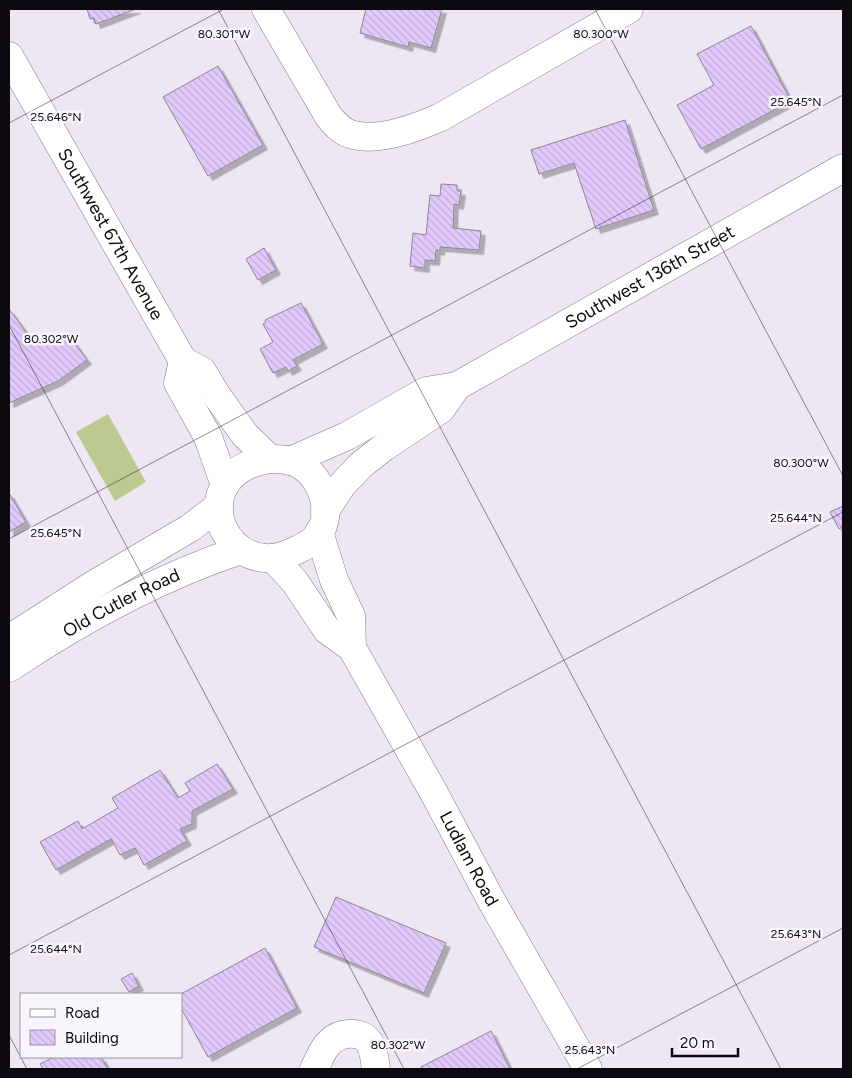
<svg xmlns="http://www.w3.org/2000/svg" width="852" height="1078" font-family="Figtree,sans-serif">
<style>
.grass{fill:#bcc991}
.building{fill:url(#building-back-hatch);stroke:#8b8591;filter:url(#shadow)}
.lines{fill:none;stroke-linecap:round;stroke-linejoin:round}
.minor-casing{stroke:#807a87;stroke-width:29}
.major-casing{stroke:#807a87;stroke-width:29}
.minor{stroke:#fff;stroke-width:28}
.major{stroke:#fff;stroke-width:28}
.ticks{fill:none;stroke:#0d0a0f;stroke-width:1;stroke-opacity:0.45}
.labels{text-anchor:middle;stroke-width:5;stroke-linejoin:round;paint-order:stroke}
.street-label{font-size:18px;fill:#0d0a0f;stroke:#f9f5fd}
.ticks-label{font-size:12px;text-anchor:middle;fill:#0d0a0f;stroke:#f9f5fd;stroke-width:5;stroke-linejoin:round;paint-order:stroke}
</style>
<defs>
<pattern id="building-back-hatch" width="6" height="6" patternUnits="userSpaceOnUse" patternTransform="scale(1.25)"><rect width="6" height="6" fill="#e2c9fc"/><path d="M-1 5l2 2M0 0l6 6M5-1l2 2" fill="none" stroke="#c1abd7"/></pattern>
<filter id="shadow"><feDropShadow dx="4.5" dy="4.5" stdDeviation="0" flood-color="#0004"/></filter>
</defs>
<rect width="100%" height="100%" fill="#ede7f4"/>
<path class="grass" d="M108,414l38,68 -31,19 -39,-69z"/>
<g class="building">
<path d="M87,9h49l-40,15 -2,-6 -4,1z"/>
<path d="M366,9h76l-11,39 -22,-6 -1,5 -48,-14z"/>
<path d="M751,26l40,75 -90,48 -24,-44 37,-20 -17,-31z"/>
<path d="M218,66l45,79 -55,31 -45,-79z"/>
<path d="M625,120l29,90 -58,19 -22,-66 -35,11 -8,-24z"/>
<path d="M441,184l16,1v6h4l-2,14 -5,-1 -1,24 28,3 -2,19 -39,-3v4l-4,-1 -1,11 -10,-1v8l-15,-2 3,-33 13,2 4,-40 10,1z"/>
<path d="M264,248l12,22 -18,10 -12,-21z"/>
<path d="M301,303l22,41 -30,16 4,6 -9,5 -2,-4 -13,6 -13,-24 13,-7 -10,-18 3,-2 -1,-2z"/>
<path d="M9,309l26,35 33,-10 19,26 -29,21 -49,22z"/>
<path d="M9,493l17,29 -17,10z"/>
<path d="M843,506v20l-4,3 -9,-17z"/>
<path d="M217,764l16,25 -41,22v13l-12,5 7,12 -43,24 -9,-17 -15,7 -9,-16 -55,31 -16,-28 38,-21 4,8 36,-21 -6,-10 48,-28 18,28 12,-7 -5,-8z"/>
<path d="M336,897l110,46 -22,50 -110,-46z"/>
<path d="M265,948l32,60 -89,49 -27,-49v-14z"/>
<path d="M132,973l7,13 -10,6 -8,-13z"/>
<path d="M491,1031l19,38h-88l-1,-2z"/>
<path d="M54,1057h47l7,12h-65l-3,-5z"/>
</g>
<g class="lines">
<defs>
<g id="minor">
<path d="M266,9l63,108c6,7 12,14 21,17 27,9 66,-6 91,-17l188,-108"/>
<path d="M319,532l15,48 17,36 1,32"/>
<path id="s1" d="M273,558l22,24 32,48 25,18 82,145 57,107 97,169"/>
<path d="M314,1069c5,-9 8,-20 16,-27 10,-10 31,-12 39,0 5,8 6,19 7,27"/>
</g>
<g id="major">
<path id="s2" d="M9,56l174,305 19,10 15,25 28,39 25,24"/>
<path d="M183,361l-5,22 30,54 17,48"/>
<path d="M270,459c10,0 20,0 29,5 25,14 37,54 15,76 -5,4 -11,7 -17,10 -10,5 -21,9 -32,8 -35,-2 -58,-43 -40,-73 10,-17 27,-23 45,-26z"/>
<path id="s3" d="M290,461l57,-25 79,-45 31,-5 386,-218"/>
<path d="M325,511l17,-26 19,-20 23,-18 57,-38 16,-23"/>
<path d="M9,639l84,-54 97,-57 29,-22"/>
<path id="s4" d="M9,668c72,-48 150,-91 232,-118"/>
</g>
</defs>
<use href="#minor" class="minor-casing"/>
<use href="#major" class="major-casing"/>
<use href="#minor" class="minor"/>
<use href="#major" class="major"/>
</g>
<path class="ticks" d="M218,9l563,1060M595,9l248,467M9,123l215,-114M9,325l395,744M9,539l834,-444M9,955l834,-443M9,1035l18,34M577,1069l266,-141"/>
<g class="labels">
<g class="street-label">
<text dy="6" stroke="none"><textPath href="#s2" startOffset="205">Southwest 67th Avenue</textPath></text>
<text dy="6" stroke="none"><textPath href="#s3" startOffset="406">Southwest 136th Street</textPath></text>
<text dy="6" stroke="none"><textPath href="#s4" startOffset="130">Old Cutler Road</textPath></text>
<text dy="6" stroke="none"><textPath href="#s1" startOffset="362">Ludlam Road</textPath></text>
</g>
</g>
<g class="ticks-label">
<text x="224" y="38">80.301°W</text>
<text x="601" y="38">80.300°W</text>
<text x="796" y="106">25.645°N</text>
<text x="56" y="121">25.646°N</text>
<text x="51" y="343">80.302°W</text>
<text x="801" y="467">80.300°W</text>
<text x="796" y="522">25.644°N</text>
<text x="56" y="537">25.645°N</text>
<text x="796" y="938">25.643°N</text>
<text x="56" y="953">25.644°N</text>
<text x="398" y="1049">80.302°W</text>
<text x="590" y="1054">25.643°N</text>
</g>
<rect width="852" height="1078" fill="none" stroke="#0d0a0f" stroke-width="20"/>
<rect x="20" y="993" width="162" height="65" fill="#f9f5fd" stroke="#9b979e"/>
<rect x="30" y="1009" width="25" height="8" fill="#ffffff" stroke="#9b979e"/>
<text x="65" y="1018" font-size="15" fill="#0d0a0f">Road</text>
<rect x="30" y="1030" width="25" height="15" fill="url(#building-back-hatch)" stroke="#9b979e"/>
<text x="65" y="1043" font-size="15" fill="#0d0a0f">Building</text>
<path d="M672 1048v8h66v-8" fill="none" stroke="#0d0a0f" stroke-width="2.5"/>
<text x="680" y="1048" font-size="15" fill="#0d0a0f" stroke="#f9f5fd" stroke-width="4" paint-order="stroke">20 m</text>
</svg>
